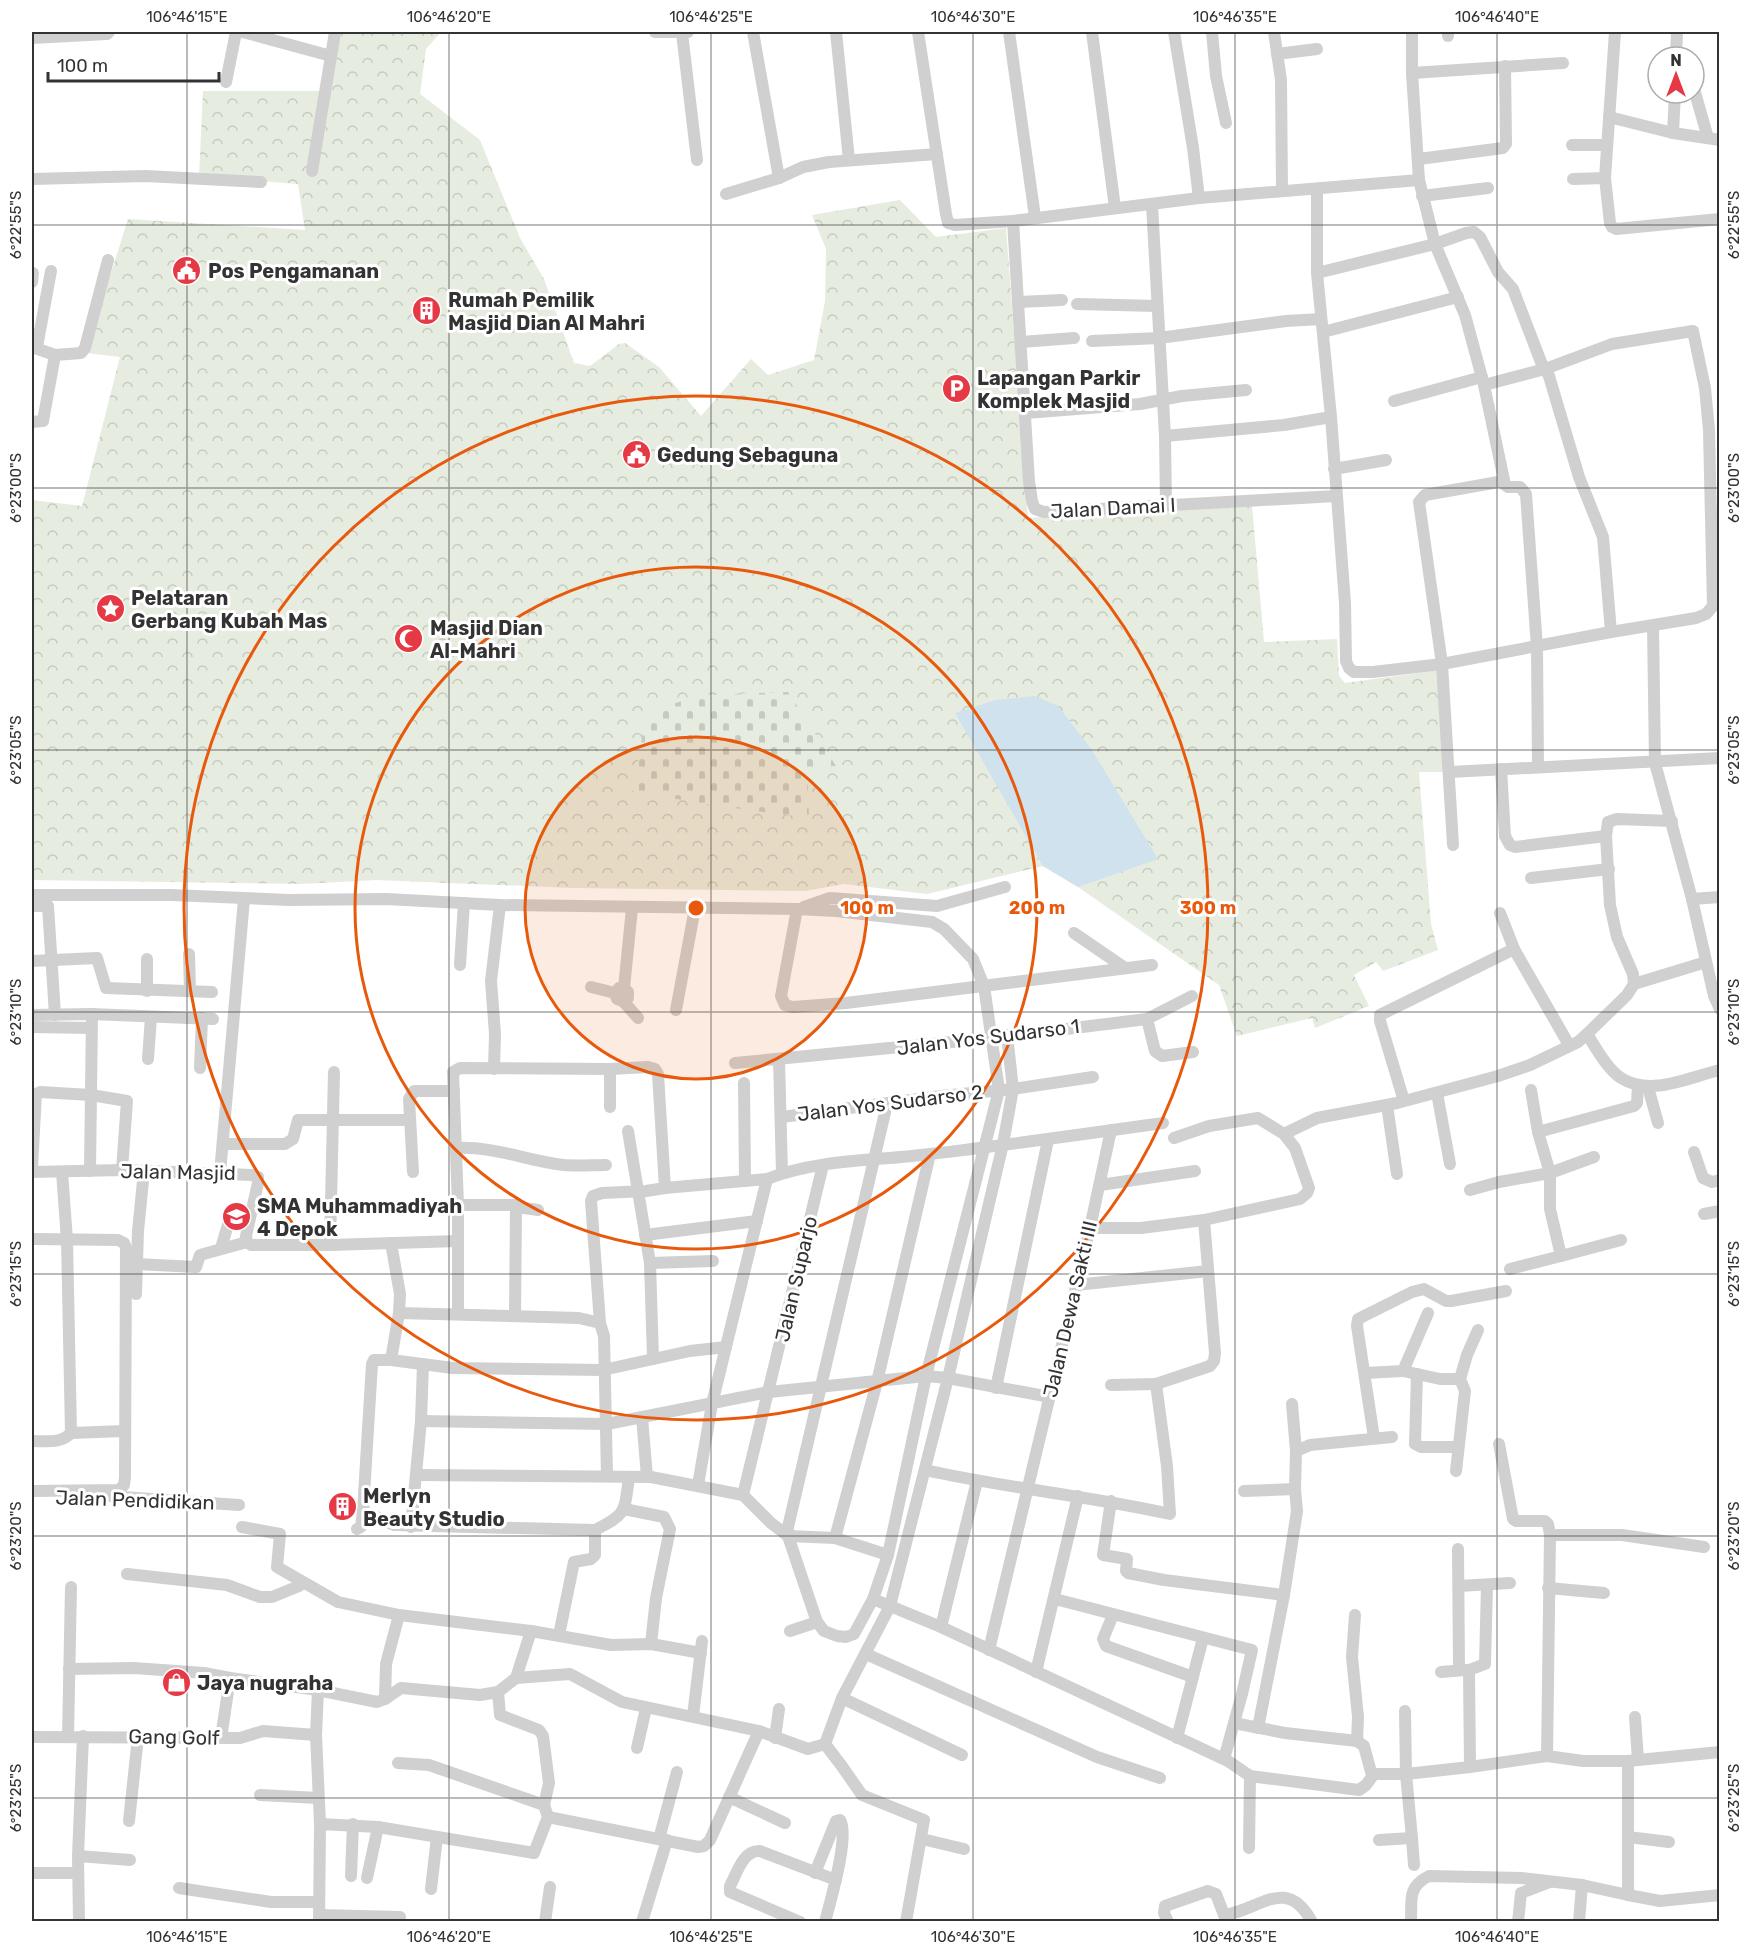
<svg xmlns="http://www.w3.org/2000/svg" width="1751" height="1953" font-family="Rubik,sans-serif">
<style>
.forest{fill:url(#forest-crowns)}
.cemetery{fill:url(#cemetery-stones)}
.water{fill:#cfe2ee}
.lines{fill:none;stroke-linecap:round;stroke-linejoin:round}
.minor{stroke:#d0d0d0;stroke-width:12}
.ticks{fill:none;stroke:#333;stroke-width:1.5;stroke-opacity:0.45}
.ring{fill:none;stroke:#e8590c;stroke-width:3}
.labels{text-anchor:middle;stroke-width:6;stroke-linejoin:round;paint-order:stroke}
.poi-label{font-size:20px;font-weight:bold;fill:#333;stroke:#fff;text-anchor:start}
.street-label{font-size:20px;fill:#333;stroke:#fff}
.centre{fill:#e8590c;stroke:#fff;stroke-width:3}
.ring-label{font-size:18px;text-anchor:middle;font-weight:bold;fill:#e8590c;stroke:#fff;stroke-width:6;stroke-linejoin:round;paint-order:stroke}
.neatline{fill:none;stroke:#333;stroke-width:2}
.ticks-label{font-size:15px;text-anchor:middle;fill:#333}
</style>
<defs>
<pattern id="forest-crowns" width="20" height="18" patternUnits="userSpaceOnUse" patternTransform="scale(1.5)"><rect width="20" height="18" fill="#e6ecdf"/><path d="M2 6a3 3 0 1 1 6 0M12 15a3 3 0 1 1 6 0" fill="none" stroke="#c6cbc0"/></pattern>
<pattern id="cemetery-stones" width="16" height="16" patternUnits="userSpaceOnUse" patternTransform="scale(1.5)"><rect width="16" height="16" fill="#e6ecdf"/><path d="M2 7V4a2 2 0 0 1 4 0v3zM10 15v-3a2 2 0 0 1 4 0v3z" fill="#c6cbc0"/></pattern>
</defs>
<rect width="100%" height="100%" fill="#fff"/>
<path class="forest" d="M337,32h104l-15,17 -6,45 60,46 40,98 24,41 30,84 16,3 29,-22 6,-1 34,24 42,49 50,-57 17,16 46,-15 11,-59 1,-52 -14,-34 88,-15 36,37 70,-9 22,290 224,-13 12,137 73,-3 2,37 6,7 95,-13 4,102h-25l12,152 7,26 -55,21 -7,-9 -22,13 15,31 -54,22 -3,-10 -75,18 -18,-51 -141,-98 -35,-21 -116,28 -83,-10 -39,7 -231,-3 -198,-8 -76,4 -268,-4v-380l50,6 38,-149 -34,-4 42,-134 177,11 -7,-46 -99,-8 4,-85h123z"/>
<path class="cemetery" d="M788,692l48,74 -29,2 2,50 -104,-14 -73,-13 15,-80 57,-16z"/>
<path class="water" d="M1035,696l23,10 34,44 66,109 -80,28 -35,-21 -88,-153 41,-13z"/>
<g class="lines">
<g class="minor">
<path d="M243,32l88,24"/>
<path d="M655,32h33"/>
<path d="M753,32l26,146"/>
<path d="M836,32l13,128"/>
<path d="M918,32l28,182 2,9 7,2 58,-4 186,-23 220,-18 -7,-107v-41"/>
<path d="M1009,32l26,185"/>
<path d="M1092,32l23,176"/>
<path d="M1174,32l19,116 6,50"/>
<path d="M1212,32l4,44 10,47"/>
<path d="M1274,32l7,48 1,111"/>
<path d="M1448,32v4"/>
<path d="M682,33l15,127"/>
<path d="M32,38l75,-4 2,-2"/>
<path d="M1277,54l40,-5"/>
<path d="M1676,57l1,-25"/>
<path d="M1412,73l151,-10"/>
<path d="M226,82l10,-50"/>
<path d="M1694,89l14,49"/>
<path d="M1609,117l64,16 47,7"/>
<path d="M1673,133l2,-40"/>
<path d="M1572,145h35"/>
<path d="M1419,159l84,-11 3,-4 -1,-78"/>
<path d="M312,171l23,-139"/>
<path d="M1605,178l5,45 2,4 4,2 104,-10"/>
<path d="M32,179l114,-3 115,6"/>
<path d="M1573,179l32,-1 10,-146"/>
<path d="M1419,180l16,64 31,-11 8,-1 6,5 18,35 15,17 28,73 8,14 30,101 24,60 8,95"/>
<path d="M1317,189v84l14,144 14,186 1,58 3,7 5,4h19l69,-8 169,-32 85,-14 10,-4 7,-8 -4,-176 -4,-42 -12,-57 -81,13 -67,25 -61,16"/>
<path d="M726,194l53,-16 24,-11 26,-5 108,-8"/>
<path d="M1422,196l66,-8"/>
<path d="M1152,205l13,231 1,69"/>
<path d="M1013,221l16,260 3,20 3,8 9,3 292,-16"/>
<path d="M1317,273l118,-29 30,71 19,70 21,100 3,2h12l6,7 11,153 1,120"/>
<path d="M32,282l1,-9"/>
<path d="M1019,302l43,-2"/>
<path d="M1077,304l80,2"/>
<path d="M1323,332l135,-35"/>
<path d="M1092,341l67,-3 127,-17 35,-2"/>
<path d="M1021,342l53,-4"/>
<path d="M32,347l23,8 26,-2 4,-5 23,-88"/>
<path d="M37,347l14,-76"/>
<path d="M1394,401l88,-24"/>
<path d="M1026,413l114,-9 42,-8 64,-6"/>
<path d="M32,422l11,-1 12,-66"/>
<path d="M1165,436l119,-11 47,-8"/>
<path d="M1334,469l52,-9"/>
<path d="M1653,626l2,137 37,136 22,97 6,13"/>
<path d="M1501,769l4,67 5,9 5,2 91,-11"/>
<path d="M1450,772l270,-14"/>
<path d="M1453,845l-11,-181 -23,-162 6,-7 79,-14"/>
<path d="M1531,878l78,-9"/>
<path d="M32,895h139l118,5 97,-1 114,6 297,4 39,2 96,11 12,7 29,30 11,27 15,104 -73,286 -38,179 -15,44 -19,35 -8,3 -9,-1 -13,-5 -7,-9 -29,-86v-9l99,-423"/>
<path d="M1692,899l28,-2"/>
<path d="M32,906h16l7,109"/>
<path d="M804,907l26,-9 107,8 68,-19"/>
<path d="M797,909l-16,87 4,9 8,2 53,-4 306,-38"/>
<path d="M1500,913l14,36 55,96"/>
<path d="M1074,933l51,35"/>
<path d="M189,954l1,37"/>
<path d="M32,961l65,-3 9,30 106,4"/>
<path d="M460,965l4,-62"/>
<path d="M1634,984l72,-22"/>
<path d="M591,987l24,6"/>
<path d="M619,988h5l4,4v6l-5,3 -6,-2 -2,-6z"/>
<path d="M624,988l8,-80"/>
<path d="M147,991v-32"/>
<path d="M623,1001l15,17"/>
<path d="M676,1010l19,-102"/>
<path d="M32,1015l60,-1 121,5"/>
<path d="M1147,1019l8,32 7,5 31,-4"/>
<path d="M32,1027l59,1"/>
<path d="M1587,1034l40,-39 7,-11 -1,-10 -16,-37 -7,-32 -4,-69 2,-14 9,-3 55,2"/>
<path d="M148,1059l3,-42"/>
<path d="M779,1060l3,113"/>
<path d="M735,1063l258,-25 154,-19 45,-23"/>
<path d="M200,1068l2,-50"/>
<path d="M494,1069l1,-35 -4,-53 9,-76"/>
<path d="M610,1069v38"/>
<path d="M744,1083l1,98"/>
<path d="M1648,1087l10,36"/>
<path d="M1437,1093l13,71"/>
<path d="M1404,1101l-24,-80v-6l134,-66"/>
<path d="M1387,1105l10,69"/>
<path d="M782,1117l159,-21 72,-7 80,-12"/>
<path d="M628,1131l22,132 3,96"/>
<path d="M1538,1132l96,-26 3,-3 1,-18"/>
<path d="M1174,1138l35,-12 49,-8 26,16"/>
<path d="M223,1144h62l8,-5 5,-19h112"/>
<path d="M456,1148c39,-2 71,13 108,17 13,1 28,0 42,0"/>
<path d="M1694,1152l9,26 9,4 8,-2"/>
<path d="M32,1167l4,-73 4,-2 51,3 36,6 -5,69"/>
<path d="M90,1171l2,-157"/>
<path d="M32,1172l90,-2 130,5 6,2v6l-12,53 1,6"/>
<path d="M62,1172l5,68 4,193"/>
<path d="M413,1172l-4,-73 5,-8h40"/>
<path d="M220,1173l24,-274"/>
<path d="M767,1179c51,-20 109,-18 163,-25 78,-9 155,-20 233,-31"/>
<path d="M1100,1185l95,-14"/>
<path d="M1470,1190l29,-8 51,-9 44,-16"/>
<path d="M458,1205h58l-1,111"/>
<path d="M517,1207l21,3"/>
<path d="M1704,1214l16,-3"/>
<path d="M1090,1228h51l63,-8 96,-21 7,-6 2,-5 -14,-40 -11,-14 33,-16 80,-15 101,-27 32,-11 48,-23 9,-8c9,14 20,35 34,44 30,19 68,-1 99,-8"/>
<path d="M645,1235l112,-14"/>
<path d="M330,1245l4,-173"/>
<path d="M221,1248l12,-40"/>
<path d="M1561,1256l60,-16"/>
<path d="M650,1263l63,-2"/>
<path d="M136,1264l60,3 4,-12 47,-13 4,3h79l128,-4"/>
<path d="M1510,1269l51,-13 -11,-47v-36l-12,-41 -7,-42"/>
<path d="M1076,1285l132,-14"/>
<path d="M136,1294l2,-63 6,-60"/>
<path d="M399,1313l180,5 21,5"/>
<path d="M458,1314v-109l-5,-133 7,-4 150,1 38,-2 7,2 3,5 7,114 102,-9 -55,225 -14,81"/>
<path d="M391,1360l62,8 150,2 87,-19 36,-4"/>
<path d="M1403,1371l37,8h20l7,-24 11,-25"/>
<path d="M1365,1373l38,-2 25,-58"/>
<path d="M1417,1374l-2,70 6,3h37"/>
<path d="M1111,1385l45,-1"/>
<path d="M996,1388l52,-248"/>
<path d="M642,1417l5,60"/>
<path d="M421,1421l186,3 162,-32 157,-16 22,2 102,19"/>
<path d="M1374,1438l-17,-112 1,-7 54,-27 12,-3 22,12h5l55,-10"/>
<path d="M32,1441c14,0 29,3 39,-8l53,-2"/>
<path d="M1499,1444l14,75 3,2h29l3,3 2,11"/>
<path d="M1296,1451l14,-6 82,-8"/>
<path d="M925,1470c81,18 164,26 245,44l-3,-48 -11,-82 54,-18 4,-5 1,-8 -11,-133"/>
<path d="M1456,1471l9,-80 -5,-12"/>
<path d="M416,1475l235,2 92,18 28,28 17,13"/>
<path d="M607,1476l-3,-140 -4,-13 -9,-122 2,-5 9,-3 44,-2 19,-3"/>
<path d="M32,1491l87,-1 5,-5 1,-8 1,-229 -2,-5 -6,-3 -83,-1"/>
<path d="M1244,1491l51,-2"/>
<path d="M743,1495l80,-330"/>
<path d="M108,1496l131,9"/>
<path d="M1111,1501l-8,54 24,4 -1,12 2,2 36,7 120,15"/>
<path d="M624,1509l40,8 6,12 -14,69 -5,46"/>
<path d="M363,1511l31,14 201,5c32,-16 29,-18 34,-52"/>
<path d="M242,1527l38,7 -3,33 61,35 61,13 132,16 80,14 40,-1 50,9"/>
<path d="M411,1527l10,-106 2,-57"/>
<path d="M357,1529l4,-2 2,-16 9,-147 2,-4h17l8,-47 1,-19 -9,-51"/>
<path d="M788,1536l47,2 53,17"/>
<path d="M835,1538l42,-156 53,-228"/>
<path d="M1458,1549l1,120"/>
<path d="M127,1574l100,11 33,12h12l27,-11 3,-4"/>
<path d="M1459,1586l51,-3"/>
<path d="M1548,1588l56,5"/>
<path d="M873,1599l68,28 287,134 22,15 109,14 7,-5 8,-11"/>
<path d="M1055,1599l197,51 -10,44 -18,65"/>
<path d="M1113,1615l-10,24 3,7 87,31"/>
<path d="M1355,1615l-3,42 6,60 -1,24"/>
<path d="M941,1627l36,-146"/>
<path d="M790,1631l27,-9"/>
<path d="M559,1635l15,-73 17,-3 4,-4v-25"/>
<path d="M989,1650l101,-422 21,-98"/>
<path d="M866,1654l231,103 63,21"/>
<path d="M69,1669l65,-1 70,5 26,5 88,12 59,12 8,-3 16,-11 79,7 18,-3 2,23 39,15 4,6 6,47 -5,22 4,12 -14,36 -156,-26 -58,-3"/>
<path d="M1036,1672l42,-176"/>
<path d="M1441,1672l24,-2"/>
<path d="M516,1678l15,-47"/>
<path d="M318,1690l-2,45 4,89 -1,98"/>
<path d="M498,1692l18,-14 54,-4 52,28 137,29 49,18 17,-5 17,-46 48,-92 58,-228 55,-234 10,-55 -6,-54"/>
<path d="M842,1698l120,57"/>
<path d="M385,1699l1,-35 13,-49"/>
<path d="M693,1716l9,-75"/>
<path d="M1635,1717l3,43"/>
<path d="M1234,1723l51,10 72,8 7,5 7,26 3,2h32l64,-7 77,-11 36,5h45l92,-9"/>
<path d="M1258,1728l26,-133 13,-84 -2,-22 1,-38 -4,-47"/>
<path d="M68,1736l3,-149"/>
<path d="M32,1737l208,1 23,-7 53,4"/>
<path d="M221,1738l9,-60"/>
<path d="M775,1738l4,-29"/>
<path d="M1177,1738l26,-100"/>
<path d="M825,1744l16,21 21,30 62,25 -18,102"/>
<path d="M637,1748l9,-40"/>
<path d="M1547,1756l3,-221h72l82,12"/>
<path d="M1628,1761v134l32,6 60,-6"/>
<path d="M398,1763l31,2 115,40"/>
<path d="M1470,1767l-1,-97 16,-6 2,-79"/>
<path d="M260,1795l58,3"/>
<path d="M729,1797l56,26"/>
<path d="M548,1817l150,30 6,-1 6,-6 49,-109"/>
<path d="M129,1821l9,-84"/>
<path d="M1628,1837l41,5"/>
<path d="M1412,1838l2,27"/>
<path d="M659,1839l18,-67"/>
<path d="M922,1839l42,10"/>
<path d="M1379,1840l33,-2 -6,-64 -1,-63"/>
<path d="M1249,1848l1,-72"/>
<path d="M78,1856l52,4"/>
<path d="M32,1873h46"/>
<path d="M815,1873l21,-52 4,-1c10,16 -10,82 -15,102"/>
<path d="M351,1876l2,-52"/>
<path d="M367,1878l11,-51"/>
<path d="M179,1888l92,14h48"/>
<path d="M431,1889l6,-52"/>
<path d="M319,1915l81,2"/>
<path d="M79,1922l-1,-66 5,-120"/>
<path d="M545,1922l5,-35"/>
<path d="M642,1922l25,-82"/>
<path d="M800,1922l-70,-30v-6c7,-13 13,-36 30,-35l76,29"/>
<path d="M1168,1922l-4,-9 1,-7 43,-15 8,3 8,21c35,-4 62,-41 88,7"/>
<path d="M1411,1922c1,-22 -4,-35 18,-46l92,2 61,7 46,10"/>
<path d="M1518,1922l3,-29 29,-11"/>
<path d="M1579,1922l3,-37"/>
</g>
</g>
<path class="ticks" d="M187,32v1890M449,32v1890M711,32v1890M973,32v1890M1235,32v1890M1497,32v1890M32,225h1688M32,488h1688M32,750h1688M32,1012h1688M32,1274h1688M32,1536h1688M32,1798h1688"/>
<circle cx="696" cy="908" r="171" fill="#e8590c" fill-opacity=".12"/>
<g class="ring">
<circle cx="696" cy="908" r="171"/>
<circle cx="696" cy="908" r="341"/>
<circle cx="696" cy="908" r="512"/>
</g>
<defs>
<symbol id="civic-disc" viewBox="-11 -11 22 22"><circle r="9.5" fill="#e63946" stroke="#fff"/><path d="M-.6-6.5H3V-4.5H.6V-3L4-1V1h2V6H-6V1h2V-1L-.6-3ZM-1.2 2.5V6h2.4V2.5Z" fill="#fff"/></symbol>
<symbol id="building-disc" viewBox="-11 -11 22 22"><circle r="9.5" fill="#e63946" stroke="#fff"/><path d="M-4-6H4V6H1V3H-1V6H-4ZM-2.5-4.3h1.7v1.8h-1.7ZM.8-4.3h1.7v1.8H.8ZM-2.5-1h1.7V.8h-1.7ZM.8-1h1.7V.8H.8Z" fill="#fff"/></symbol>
<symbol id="parking-disc" viewBox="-11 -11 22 22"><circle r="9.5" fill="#e63946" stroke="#fff"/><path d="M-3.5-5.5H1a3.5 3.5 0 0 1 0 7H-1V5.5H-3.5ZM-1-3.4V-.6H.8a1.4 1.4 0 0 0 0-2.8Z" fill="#fff"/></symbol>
<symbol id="sight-disc" viewBox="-11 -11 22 22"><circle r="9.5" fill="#e63946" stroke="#fff"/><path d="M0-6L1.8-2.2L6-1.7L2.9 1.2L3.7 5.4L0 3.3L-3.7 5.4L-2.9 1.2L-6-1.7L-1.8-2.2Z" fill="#fff"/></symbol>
<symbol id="mosque-disc" viewBox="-11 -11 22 22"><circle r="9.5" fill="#e63946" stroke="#fff"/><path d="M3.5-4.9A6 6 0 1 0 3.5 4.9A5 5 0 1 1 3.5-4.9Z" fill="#fff"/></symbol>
<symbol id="school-disc" viewBox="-11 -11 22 22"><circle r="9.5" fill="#e63946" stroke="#fff"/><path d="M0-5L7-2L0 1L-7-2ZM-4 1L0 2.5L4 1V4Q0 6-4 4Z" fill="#fff"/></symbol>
<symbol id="shop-disc" viewBox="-11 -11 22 22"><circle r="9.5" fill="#e63946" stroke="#fff"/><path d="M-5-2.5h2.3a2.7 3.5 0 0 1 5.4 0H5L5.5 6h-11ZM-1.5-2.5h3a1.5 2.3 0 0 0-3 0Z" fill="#fff"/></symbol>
</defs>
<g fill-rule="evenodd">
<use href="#civic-disc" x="170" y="254" width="33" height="33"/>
<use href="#building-disc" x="410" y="294" width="33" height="33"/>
<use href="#parking-disc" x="940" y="372" width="33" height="33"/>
<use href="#civic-disc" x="620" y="438" width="33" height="33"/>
<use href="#sight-disc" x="94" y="592" width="33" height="33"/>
<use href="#mosque-disc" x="392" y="622" width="33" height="33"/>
<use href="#school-disc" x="220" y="1200" width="33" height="33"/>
<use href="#building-disc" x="326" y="1490" width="33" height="33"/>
<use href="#shop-disc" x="160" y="1666" width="33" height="33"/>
</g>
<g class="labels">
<g class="poi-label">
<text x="208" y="278">Pos Pengamanan</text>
<text x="448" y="307">Rumah Pemilik<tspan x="448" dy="23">Masjid Dian Al Mahri</tspan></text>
<text x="977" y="385">Lapangan Parkir<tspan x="977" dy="23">Komplek Masjid</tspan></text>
<text x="657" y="462">Gedung Sebaguna</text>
<text x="131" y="605">Pelataran<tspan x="131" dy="23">Gerbang Kubah Mas</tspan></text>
<text x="430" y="635">Masjid Dian<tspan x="430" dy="23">Al-Mahri</tspan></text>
<text x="257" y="1213">SMA Muhammadiyah<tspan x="257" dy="23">4 Depok</tspan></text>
<text x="363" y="1503">Merlyn<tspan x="363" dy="23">Beauty Studio</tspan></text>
<text x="197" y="1690">Jaya nugraha</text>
</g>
<g class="street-label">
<text transform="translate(1113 508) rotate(-3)" y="7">Jalan Damai I</text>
<text transform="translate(988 1037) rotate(-7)" y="7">Jalan Yos Sudarso 1</text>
<text transform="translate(890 1103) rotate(-7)" y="7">Jalan Yos Sudarso 2</text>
<text transform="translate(178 1172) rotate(1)" y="7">Jalan Masjid</text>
<text transform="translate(796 1279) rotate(-77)" y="7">Jalan Suparjo</text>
<text transform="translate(1070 1309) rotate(-77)" y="7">Jalan Dewa Sakti III</text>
<text transform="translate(135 1500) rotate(2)" y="7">Jalan Pendidikan</text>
<text transform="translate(174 1737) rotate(1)" y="7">Gang Golf</text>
</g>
</g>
<circle cx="696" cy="908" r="9" class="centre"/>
<g class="ring-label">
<text x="867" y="914">100 m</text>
<text x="1037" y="914">200 m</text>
<text x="1208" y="914">300 m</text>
</g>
<rect width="1751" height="1953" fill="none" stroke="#ffffff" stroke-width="66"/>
<g transform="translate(1676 75)"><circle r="28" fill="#ffffff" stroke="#adadad" stroke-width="1.5"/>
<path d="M0-4.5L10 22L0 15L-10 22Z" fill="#e63946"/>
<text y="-9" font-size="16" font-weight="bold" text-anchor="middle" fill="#333333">N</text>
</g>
<path d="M48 72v9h171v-9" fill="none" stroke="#333333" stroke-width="3"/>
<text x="57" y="72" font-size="18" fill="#333333" stroke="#ffffff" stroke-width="4.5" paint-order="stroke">100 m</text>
<rect x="33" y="33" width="1685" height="1887" class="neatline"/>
<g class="ticks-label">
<text x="187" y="22">106°46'15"E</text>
<text x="449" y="22">106°46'20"E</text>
<text x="711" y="22">106°46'25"E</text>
<text x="973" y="22">106°46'30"E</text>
<text x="1235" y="22">106°46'35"E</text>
<text x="1497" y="22">106°46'40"E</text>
<text transform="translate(16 225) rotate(-90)" y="5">6°22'55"S</text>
<text transform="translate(1734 225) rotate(-90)" y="5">6°22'55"S</text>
<text transform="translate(16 488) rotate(-90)" y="5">6°23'00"S</text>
<text transform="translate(1734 488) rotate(-90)" y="5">6°23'00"S</text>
<text transform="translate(16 750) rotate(-90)" y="5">6°23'05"S</text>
<text transform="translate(1734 750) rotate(-90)" y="5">6°23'05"S</text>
<text transform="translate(16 1012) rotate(-90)" y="5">6°23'10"S</text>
<text transform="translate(1734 1012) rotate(-90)" y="5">6°23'10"S</text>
<text transform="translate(16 1274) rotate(-90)" y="5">6°23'15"S</text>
<text transform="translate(1734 1274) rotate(-90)" y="5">6°23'15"S</text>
<text transform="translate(16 1536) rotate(-90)" y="5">6°23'20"S</text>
<text transform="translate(1734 1536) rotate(-90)" y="5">6°23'20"S</text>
<text transform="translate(16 1798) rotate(-90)" y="5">6°23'25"S</text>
<text transform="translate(1734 1798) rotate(-90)" y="5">6°23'25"S</text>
<text x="187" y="1942">106°46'15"E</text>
<text x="449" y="1942">106°46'20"E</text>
<text x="711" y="1942">106°46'25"E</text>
<text x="973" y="1942">106°46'30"E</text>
<text x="1235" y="1942">106°46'35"E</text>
<text x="1497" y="1942">106°46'40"E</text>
</g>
</svg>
